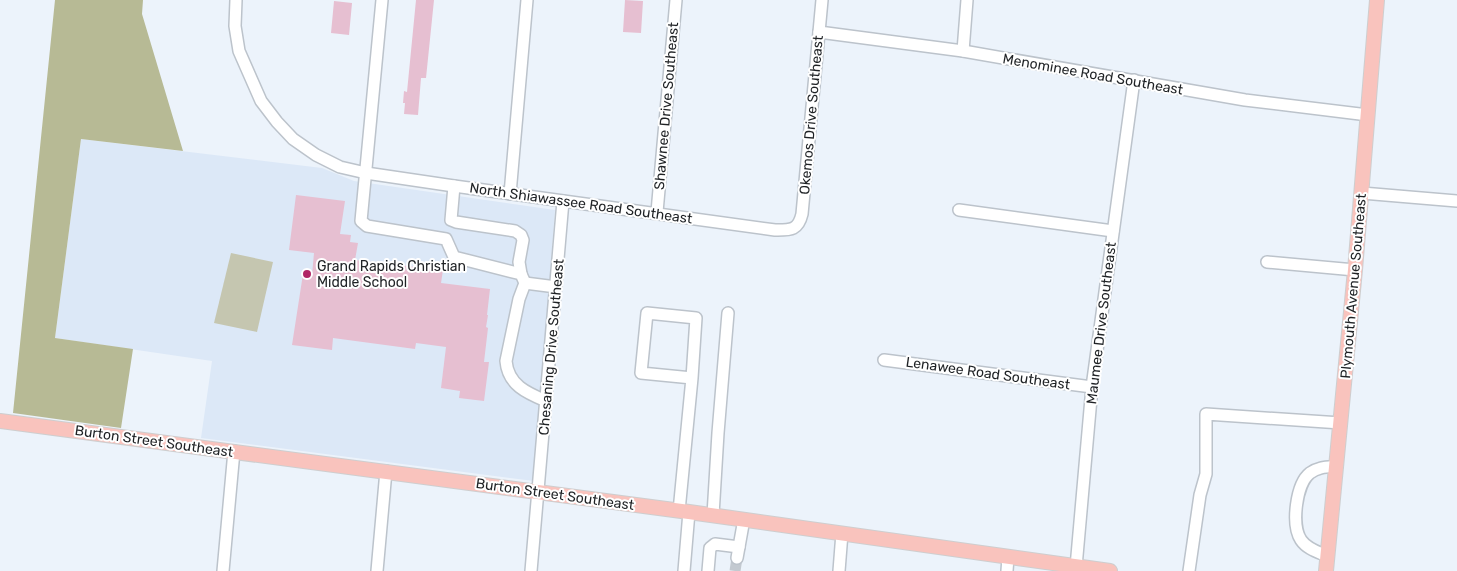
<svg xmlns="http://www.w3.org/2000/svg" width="1457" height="571" font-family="Rubik,sans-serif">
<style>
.built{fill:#dce8f7}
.green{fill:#c5c6b0}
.forest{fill:#b7ba95}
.building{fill:#e6bfd1}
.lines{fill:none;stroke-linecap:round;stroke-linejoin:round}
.minor-tunnel{stroke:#c3c9d0;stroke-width:11;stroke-dasharray:11 5.5;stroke-linecap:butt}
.minor-casing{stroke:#bcc3cb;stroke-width:14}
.major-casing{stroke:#cececf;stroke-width:16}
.minor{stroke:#fff;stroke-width:11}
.major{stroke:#f9c3bd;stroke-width:14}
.poi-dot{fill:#b02666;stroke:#fff;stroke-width:2}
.labels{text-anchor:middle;stroke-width:4;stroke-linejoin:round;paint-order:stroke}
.street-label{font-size:14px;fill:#1f2225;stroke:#fff}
.poi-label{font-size:14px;fill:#1f2225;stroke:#fff;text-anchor:start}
</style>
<rect width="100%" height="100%" fill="#ecf3fb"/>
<path class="built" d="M81,139l241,29 32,13 201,29 -21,271 -333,-43 11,-77 -157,-23z"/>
<path class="green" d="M231,253l42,9 -16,70 -43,-9z"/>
<path class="forest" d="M55,0h88l-1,14 41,137 -102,-12 -26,199 78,11 -12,79 -108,-15z"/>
<g class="building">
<path d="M416,0h18l-8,78h-5l-3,37 -14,-1 1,-11h-2l1,-12 3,1z"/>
<path d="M625,0l18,1 -2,32 -18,-1z"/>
<path d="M334,1l18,2 -3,32 -18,-2z"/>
<path d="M296,195l49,6 -5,33 11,1 -1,7 8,1 -3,17 88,10 -2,13 49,6 -3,26h1l-2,12 2,1 -4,34h5l-5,39 -25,-3 1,-7 -19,-3 5,-41 -30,-4 -1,6 -82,-11 -1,12 -40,-5 11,-71 9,1 2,-22 -25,-3z"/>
</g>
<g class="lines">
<path class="minor-tunnel" d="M735,571l2,-13"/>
<defs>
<g id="minor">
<path d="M236,0l-1,26 4,25 22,50 16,21 16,17 23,16 24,12 26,6 88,13 321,44c15,0 23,1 27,-16l20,-214"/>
<path d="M382,0l-21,221 6,5 79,13 8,18 67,17 4,9 -6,16 -13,62c2,24 21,32 40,40"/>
<path d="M819,32l144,19 282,49 123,15"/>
<path d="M963,51l4,-51"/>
<path d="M454,186l-3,34 5,2 59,9 6,4 2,5 -4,22 2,12"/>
<path d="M1362,193l95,8"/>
<path d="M510,194l17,-194"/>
<path d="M959,210l154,21"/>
<path d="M657,212l19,-212"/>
<path d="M1267,262l88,8"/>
<path d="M525,283l31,4"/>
<path d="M884,360l208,27"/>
<path d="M679,511l13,-133 -51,-5 6,-60 49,5 -4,60"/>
<path d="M713,515l5,-82 10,-120"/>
<path d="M1327,556c-9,-4 -20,-7 -26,-16 -10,-15 -5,-56 9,-67 8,-6 17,-6 27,-7"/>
<path d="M737,558l7,-39"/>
<path d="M1076,567l16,-180 42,-307"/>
<path d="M223,571l11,-120"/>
<path d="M377,571l9,-100"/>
<path d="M531,571l32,-370"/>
<path d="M684,571l5,-59"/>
<path d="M708,571l2,-23 5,-4 24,3"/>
<path d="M839,571l3,-38"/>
<path d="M1007,571l1,-14"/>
<path d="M1189,571l11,-76 6,-21v-60l135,9"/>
</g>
<g id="major">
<path d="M0,421l689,91 421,59"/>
<path d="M1326,571l29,-301 22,-270"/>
</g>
</defs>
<use href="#minor" class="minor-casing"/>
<use href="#major" class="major-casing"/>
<use href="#minor" class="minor"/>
<use href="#major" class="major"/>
</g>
<circle class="poi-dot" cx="307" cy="274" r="5"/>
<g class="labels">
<g class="street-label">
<text transform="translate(1093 74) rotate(10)" y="5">Menominee Road Southeast</text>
<text transform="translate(666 106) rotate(-85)" y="5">Shawnee Drive Southeast</text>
<text transform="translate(811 115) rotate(-85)" y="5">Okemos Drive Southeast</text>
<text transform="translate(581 203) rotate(8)" y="5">North Shiawassee Road Southeast</text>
<text transform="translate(1353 286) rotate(-85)" y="5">Plymouth Avenue Southeast</text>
<text transform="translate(1101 323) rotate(-83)" y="5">Maumee Drive Southeast</text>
<text transform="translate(551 347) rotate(-85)" y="5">Chesaning Drive Southeast</text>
<text transform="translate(988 373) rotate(8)" y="5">Lenawee Road Southeast</text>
<text transform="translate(154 441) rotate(8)" y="5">Burton Street Southeast</text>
<text transform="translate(555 494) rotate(8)" y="5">Burton Street Southeast</text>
</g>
<g class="poi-label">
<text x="317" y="271">Grand Rapids Christian<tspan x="317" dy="16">Middle School</tspan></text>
</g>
</g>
</svg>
